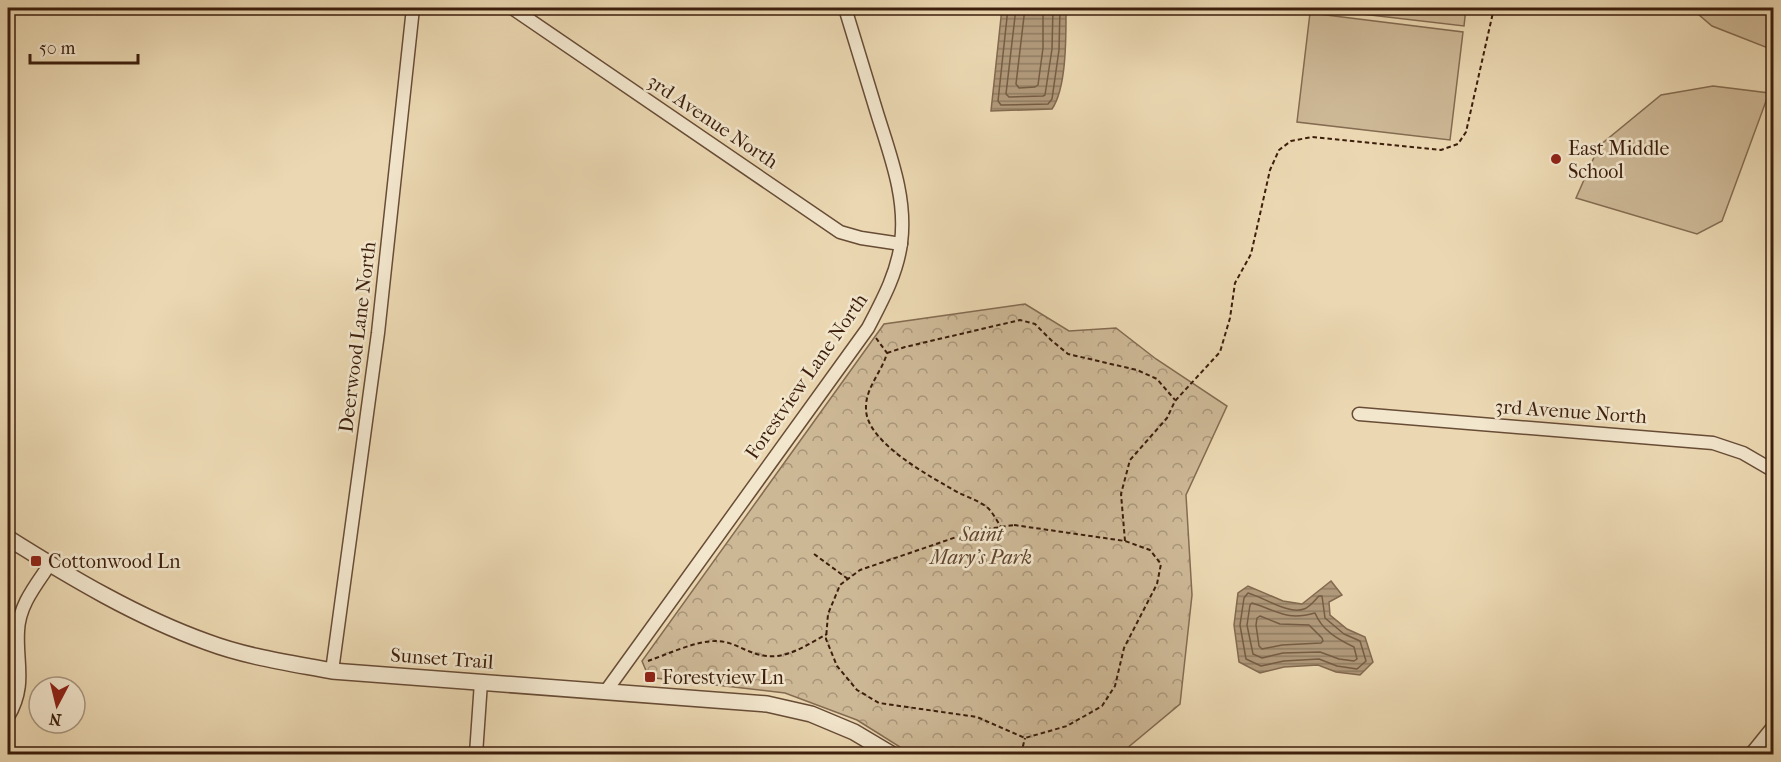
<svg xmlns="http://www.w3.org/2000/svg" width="1781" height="762" font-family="'IM FELL French Canon',serif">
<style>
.park{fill:url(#park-crowns);stroke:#846b51;stroke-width:1.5}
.pitch{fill:#cdb896;stroke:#846b51;stroke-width:1.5}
.water{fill:url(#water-rules);stroke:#82684e;stroke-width:1.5}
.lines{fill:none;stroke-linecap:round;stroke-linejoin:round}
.shore{stroke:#765c43;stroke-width:1.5}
.minor-casing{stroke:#684c36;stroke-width:15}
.tertiary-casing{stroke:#684c36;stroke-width:18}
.path{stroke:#3c1e0c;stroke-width:2;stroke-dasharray:4.5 3;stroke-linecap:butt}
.minor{stroke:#f2e6cd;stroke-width:12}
.tertiary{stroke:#f2e6cd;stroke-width:15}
.poi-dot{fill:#8f2418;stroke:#f2e6cd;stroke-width:2}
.labels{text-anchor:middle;stroke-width:5;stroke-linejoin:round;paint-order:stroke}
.street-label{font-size:20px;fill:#3c1e0c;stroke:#f2e6cd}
.poi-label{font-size:20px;fill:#3c1e0c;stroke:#f2e6cd;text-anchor:start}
.park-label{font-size:20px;font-style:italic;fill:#60442e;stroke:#f2e6cd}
</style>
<defs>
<pattern id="park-crowns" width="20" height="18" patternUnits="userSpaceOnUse" patternTransform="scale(1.5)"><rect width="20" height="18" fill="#cdb896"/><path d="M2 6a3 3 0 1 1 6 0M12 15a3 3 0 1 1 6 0" fill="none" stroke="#a89579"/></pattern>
<pattern id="water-rules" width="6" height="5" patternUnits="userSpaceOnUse" patternTransform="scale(1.5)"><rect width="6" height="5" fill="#b0997a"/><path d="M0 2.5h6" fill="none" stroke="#907c62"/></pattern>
</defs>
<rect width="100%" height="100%" fill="#ebd8b2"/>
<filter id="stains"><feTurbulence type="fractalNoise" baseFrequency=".00333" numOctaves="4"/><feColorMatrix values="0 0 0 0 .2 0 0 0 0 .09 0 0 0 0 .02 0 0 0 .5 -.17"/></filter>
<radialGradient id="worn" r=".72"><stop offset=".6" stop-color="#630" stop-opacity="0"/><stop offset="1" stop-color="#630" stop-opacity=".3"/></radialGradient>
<path class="park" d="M1025,304l44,27 47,-3 40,31 71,47 -41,89 6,100 -12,109 -60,50h-209l-54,-34 -72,-27 -130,-15 -8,-5 -5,-12 242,-337z"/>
<g class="pitch">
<path d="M1310,8h156l-2,18z"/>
<path d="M1691,8h82v42l-61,-24z"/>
<path d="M1310,13l153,19 -13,108 -153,-18z"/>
<path d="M1713,86l56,7 -47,128 -25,13 -121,-36 23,-52 62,-51z"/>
</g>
<g class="water">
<path d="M1002,8h64c0,27 1,79 -14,101l-61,2z"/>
<path d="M1331,581l11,14 -13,7 1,13 17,14 18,8 8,25 -13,13 -24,-3 -18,-7 -34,2 -24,6 -21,-11 -5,-37 4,-32 10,-7 35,15 19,3z"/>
</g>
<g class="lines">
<g class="shore">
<path d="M1008,8l-10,93 3,4 47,-1 4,-5 7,-49 1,-42"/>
<path d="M1016,8l-10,86 3,3 34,-1 2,-1 7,-46 1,-41"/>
<path d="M1025,8l-9,76 3,4 16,-1 3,-2 5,-37v-40"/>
<path d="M1248,593c15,4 41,22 56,16 6,-2 11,-9 15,-13h3l3,22 19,16 16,7 6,20 -9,8 -20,-3 -18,-7 -35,2 -23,5 -15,-7 -6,-34 4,-27z"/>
<path d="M1252,603c26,8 34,18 63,10 7,17 22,26 39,34l3,12 -3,2 -15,-2 -19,-7 -37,1 -21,5 -9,-4 -6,-29 3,-20z"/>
<path d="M1260,616l20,8 29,1 13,13 1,3 -2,2 -39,2 -20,4 -3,-3 -3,-21 1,-7z"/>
</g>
<defs>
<g id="minor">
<path d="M512,8l328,224 21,6 40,6"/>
<path d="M1359,414l354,29 30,10 31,18"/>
<path d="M332,671l46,-338 35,-325"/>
<path d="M606,691l262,-363c14,-27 29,-54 33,-85 6,-45 -11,-88 -24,-130 -11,-35 -21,-70 -32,-105"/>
<path d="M8,717c19,-32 8,-54 10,-86 1,-26 18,-46 32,-67"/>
<path d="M476,754l5,-72"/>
</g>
<g id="tertiary">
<path d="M8,538c62,39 129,79 199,104 40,15 83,21 125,29l435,33 44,10 43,18 37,22"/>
<path d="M1753,754l21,-26"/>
</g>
</defs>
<use href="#minor" class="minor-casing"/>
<use href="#tertiary" class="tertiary-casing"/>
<g class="path">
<path d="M876,338l11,15c-5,19 -22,35 -21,56 0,34 67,69 93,84 9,4 22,9 29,15 5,5 9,13 13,19"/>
<path d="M887,353l18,-6 115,-27 15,4 16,16 17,14 69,16 20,9 18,21"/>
<path d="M1014,525l111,16 25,9 11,14 -4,20 -33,64 -9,38 -13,20 -35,20 -42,12 -48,-21 -98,-14 -22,-13 -20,-24 -11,-27 2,-25 12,-29 20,-15 114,-39z"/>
<path d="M1125,541l-4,-47 9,-34 37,-42 8,-17 45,-49 10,-34 5,-35 16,-29 19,-84 9,-20 12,-9 21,-4 129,13 17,-6 8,-12 28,-124"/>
<path d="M814,554l34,25"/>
<path d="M648,661c20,-7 47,-20 68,-20 17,0 29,11 45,14 23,6 46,-10 66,-21"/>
<path d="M1021,754l4,-16"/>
</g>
<use href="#minor" class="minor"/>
<use href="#tertiary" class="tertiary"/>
</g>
<g class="poi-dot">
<circle cx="1556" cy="159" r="6"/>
<rect x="30" y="555" width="12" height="12" rx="3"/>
<rect x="644" y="671" width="12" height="12" rx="3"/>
</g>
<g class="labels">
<g class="street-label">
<text transform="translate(713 121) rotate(34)" y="7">3rd Avenue North</text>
<text transform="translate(357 337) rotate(-83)" y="7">Deerwood Lane North</text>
<text transform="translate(806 376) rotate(-55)" y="7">Forestview Lane North</text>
<text transform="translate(1571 411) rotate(4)" y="7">3rd Avenue North</text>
<text transform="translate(442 658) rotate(4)" y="7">Sunset Trail</text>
</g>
<g class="poi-label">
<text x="1568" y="155">East Middle<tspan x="1568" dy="23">School</tspan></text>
<text x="48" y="568">Cottonwood Ln</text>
<text x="662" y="684">Forestview Ln</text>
</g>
<g class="park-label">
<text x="981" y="541">Saint<tspan x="981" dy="23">Mary's Park</tspan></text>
</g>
</g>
<rect width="1781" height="762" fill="none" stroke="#ebd8b2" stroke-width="30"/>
<rect x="9" y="9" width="1763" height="744" fill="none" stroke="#3c1e0c" stroke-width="3"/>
<rect x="15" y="15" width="1751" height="732" fill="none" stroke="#3c1e0c" stroke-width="1.5"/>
<g transform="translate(57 705) rotate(187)"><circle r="28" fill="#f2e6cd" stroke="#a99680" stroke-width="1.5"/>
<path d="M0-4.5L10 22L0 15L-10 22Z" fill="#8f2418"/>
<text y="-9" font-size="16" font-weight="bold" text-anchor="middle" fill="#3c1e0c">N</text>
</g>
<path d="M30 54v9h108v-9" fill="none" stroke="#3c1e0c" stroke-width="3"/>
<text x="39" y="54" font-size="18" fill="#3c1e0c" stroke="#f2e6cd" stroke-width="4.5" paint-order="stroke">50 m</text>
<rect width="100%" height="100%" filter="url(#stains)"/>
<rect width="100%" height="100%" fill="url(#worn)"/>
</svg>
